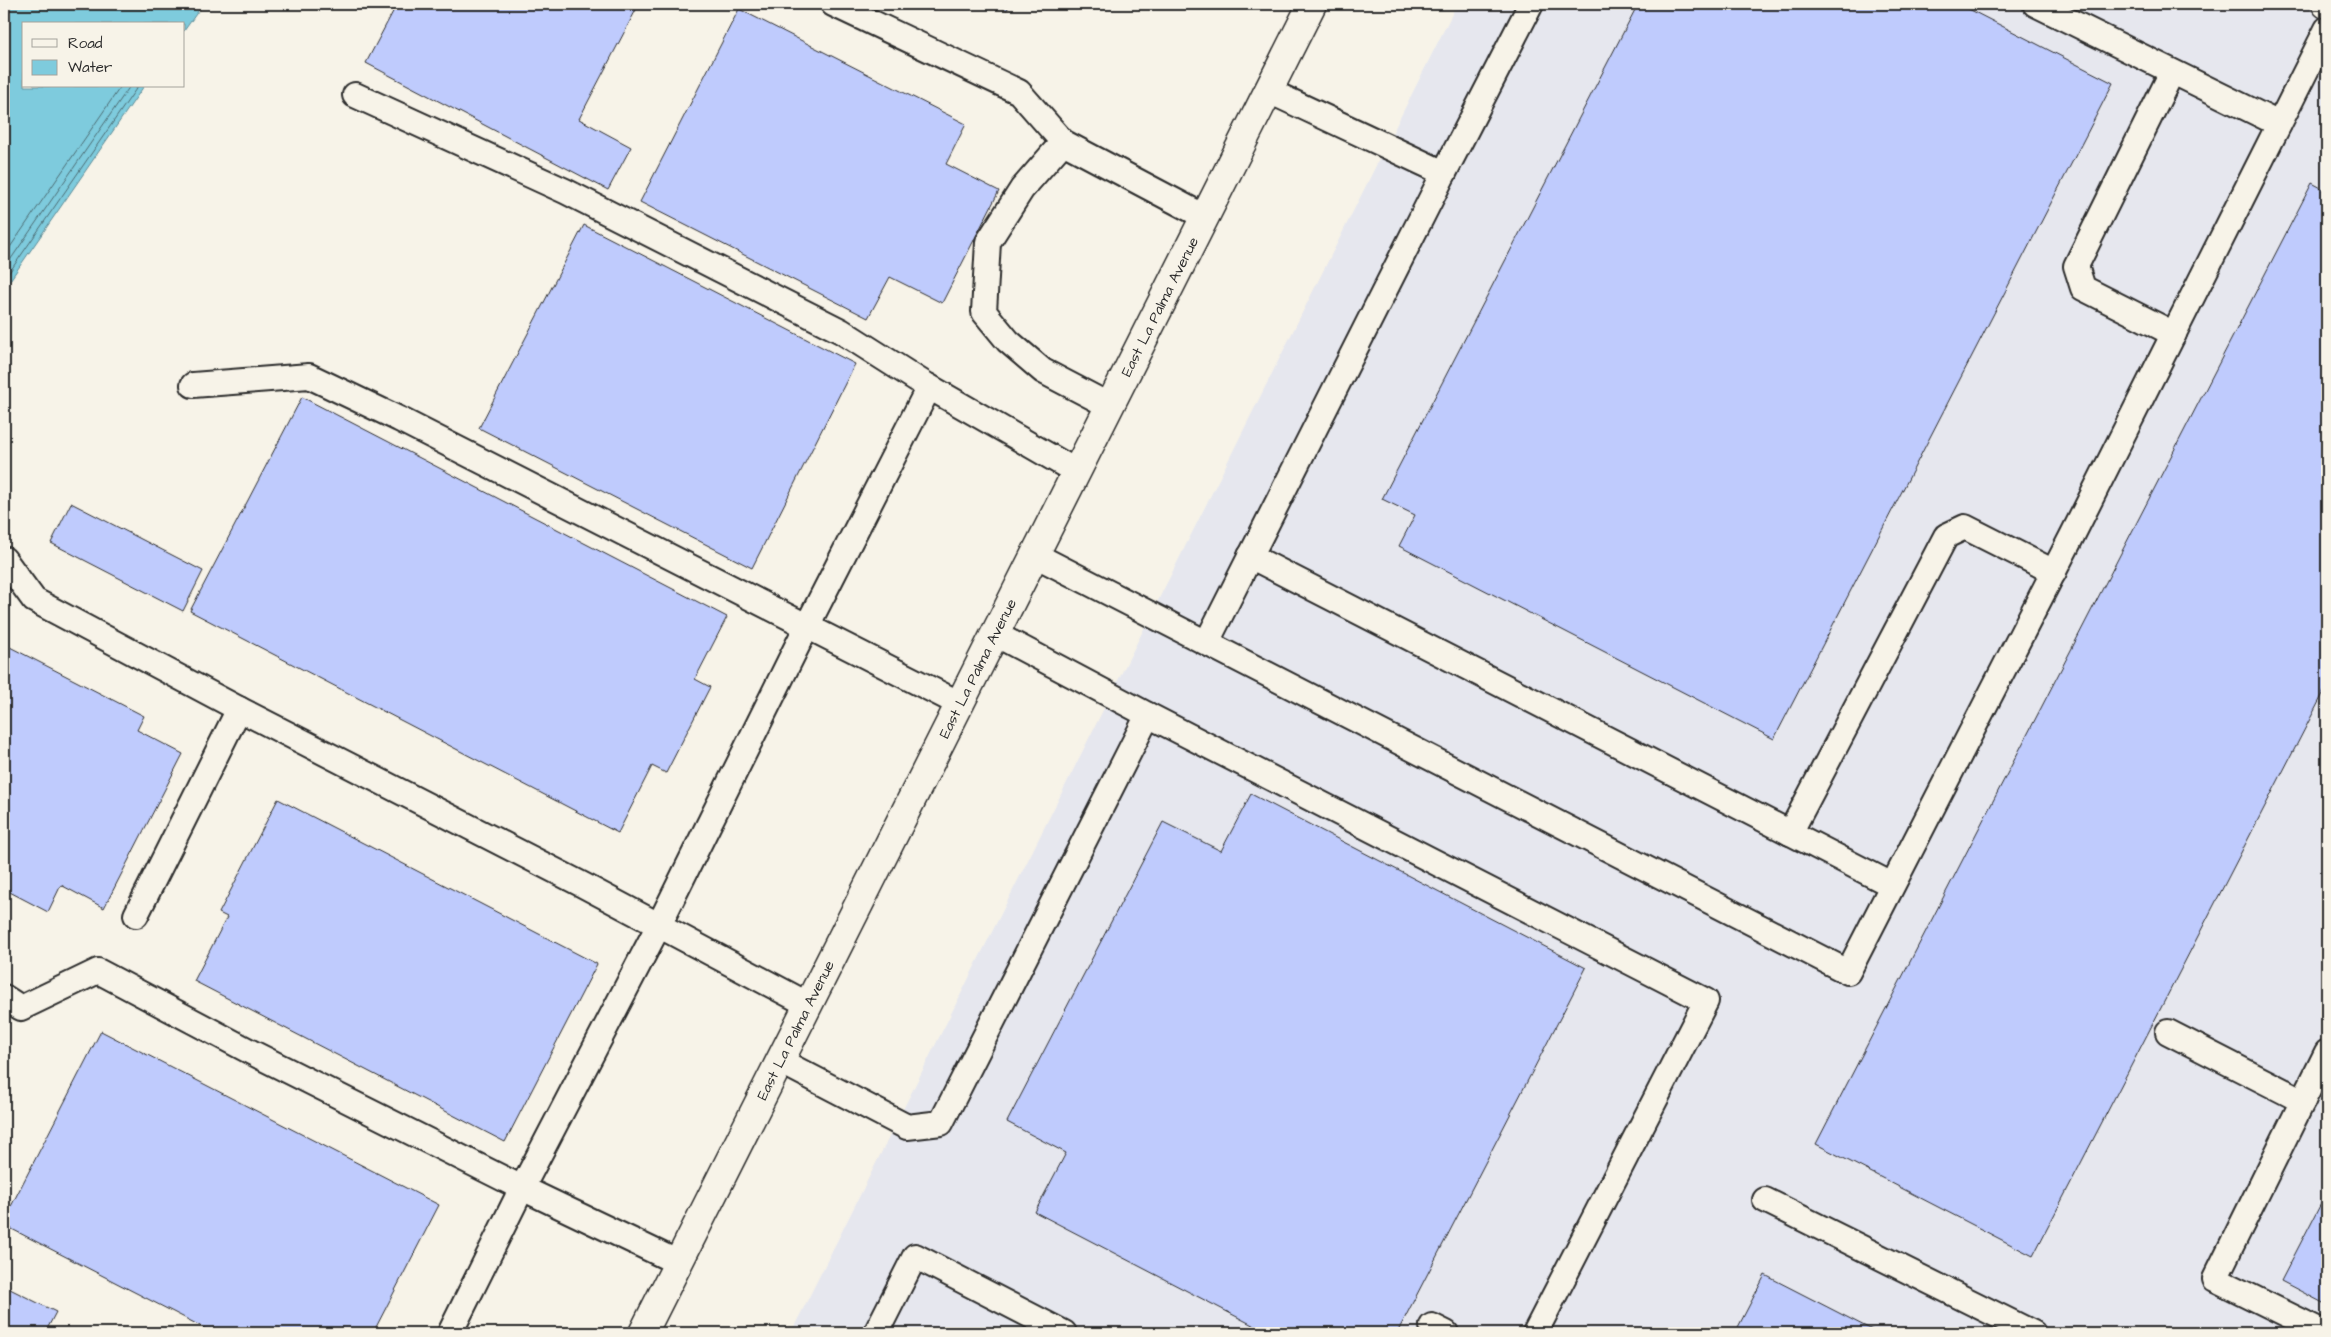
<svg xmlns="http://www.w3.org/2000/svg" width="2331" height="1337" font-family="'Architects Daughter',sans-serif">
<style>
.built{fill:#e6e7ee}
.water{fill:#7ecbdd;stroke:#5d8b96}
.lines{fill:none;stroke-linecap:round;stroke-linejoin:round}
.shore{stroke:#4c6b72;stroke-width:1}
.building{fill:#bfcbfd;stroke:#2b2b2b}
.service-casing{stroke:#2b2b2b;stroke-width:28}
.minor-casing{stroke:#2b2b2b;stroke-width:31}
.secondary-casing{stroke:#2b2b2b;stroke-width:31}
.service{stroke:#f7f3e8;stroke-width:24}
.minor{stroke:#f7f3e8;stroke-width:28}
.secondary{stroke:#f7f3e8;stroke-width:28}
.labels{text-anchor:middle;stroke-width:4;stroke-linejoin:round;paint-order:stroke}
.street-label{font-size:15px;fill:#2b2b2b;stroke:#f7f3e8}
</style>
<rect width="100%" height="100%" fill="#f7f3e8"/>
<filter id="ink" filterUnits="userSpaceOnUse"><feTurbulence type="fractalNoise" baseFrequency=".02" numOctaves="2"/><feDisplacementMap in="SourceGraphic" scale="10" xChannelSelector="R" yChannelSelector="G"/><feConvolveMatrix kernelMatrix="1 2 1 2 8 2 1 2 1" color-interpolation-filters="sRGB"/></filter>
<g filter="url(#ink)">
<path class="built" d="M1457,4h870v1329h-1536z"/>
<path class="water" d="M4,4h199l-19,27v-7h-160v62h120l-140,203z"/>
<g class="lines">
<g class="shore">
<path d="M4,256l117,-170"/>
<path d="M4,269l126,-183"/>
<path d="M4,280l134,-194"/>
</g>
</g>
<g class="building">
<path d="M397,4h242l-60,115 52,28 -23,43 -242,-127z"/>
<path d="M995,4h15l-3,6z"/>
<path d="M1638,4h321l154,79 -339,656 -375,-193 16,-31 -33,-16z"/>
<path d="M739,9l227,115 -20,40 53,27 -57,112 -52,-26 -22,41 -228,-116z"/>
<path d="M2312,183l15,8v495l-294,570 -217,-112z"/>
<path d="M584,225l271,139 -103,204 -273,-140z"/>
<path d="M302,397l425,220 -32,62 15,8 -44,86 -14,-7 -34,67 -428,-222z"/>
<path d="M71,503l132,68 -20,40 -132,-68z"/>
<path d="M4,644l140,72 -7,14 46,24 -79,154 -43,-23 -13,27 -44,-23z"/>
<path d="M1251,794l335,174 -189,365h-129l-233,-121 31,-59 -59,-31 156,-300 58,29z"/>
<path d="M278,799l319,165 -92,178 -311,-161 33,-64 -8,-4z"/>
<path d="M101,1031l338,174 -66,128h-159l-210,-108v-5z"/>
<path d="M2327,1192v113l-46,-24z"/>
<path d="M1765,1275l113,58h-143z"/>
<path d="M4,1286l52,26 -11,21h-41z"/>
</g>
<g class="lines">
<defs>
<g id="service">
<path d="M833,4l186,88 44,50 142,75"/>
<path d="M2035,4l244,120"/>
<path d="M2172,72l-96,194 7,22 91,46"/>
<path d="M1269,91l175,82 87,-169"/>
<path d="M355,95l210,96 276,140 85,54 151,87"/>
<path d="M1063,142l-41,47 -34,53 -4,70 24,29 35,30 67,35"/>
<path d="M193,385l116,-9 90,43 561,285"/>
<path d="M1035,555l813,417 224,-436 255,-507"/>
<path d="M1250,556l642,329"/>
<path d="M4,559l30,41 205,109 344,176 226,120"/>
<path d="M1207,642l237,-469"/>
<path d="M1148,715l558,286 -171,332"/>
<path d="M1790,833l156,-297 19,-9 89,45"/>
<path d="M136,915l103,-206"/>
<path d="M4,997l17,11 77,-37 153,81 271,136 -72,145"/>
<path d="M2168,1032l135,69"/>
<path d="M780,1061l127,66 34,-4 207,-408 -153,-81"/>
<path d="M1765,1200l268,133"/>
<path d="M679,1263l-157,-75 137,-263 148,-299 122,-239"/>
<path d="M1432,1326l14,7"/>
<path d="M876,1333l39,-77 149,77"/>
<path d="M2325,1333l-110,-54 112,-227"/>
</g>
<path id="minor" d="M2326,4h1"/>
<g id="secondary">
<path id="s1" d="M643,1333l669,-1329"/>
</g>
</defs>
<use href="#service" class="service-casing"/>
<use href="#minor" class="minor-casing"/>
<use href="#secondary" class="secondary-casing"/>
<use href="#service" class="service"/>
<use href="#minor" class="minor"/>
<use href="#secondary" class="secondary"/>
</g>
</g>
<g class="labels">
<g class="street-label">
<text dy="5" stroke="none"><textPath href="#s1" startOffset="1149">East La Palma Avenue</textPath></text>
<text dy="5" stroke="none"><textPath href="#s1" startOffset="744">East La Palma Avenue</textPath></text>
<text dy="5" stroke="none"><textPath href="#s1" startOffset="339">East La Palma Avenue</textPath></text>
</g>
</g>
<rect width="2331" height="1337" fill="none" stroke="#f7f3e8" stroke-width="20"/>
<rect x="10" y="10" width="2311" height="1317" fill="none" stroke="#2b2b2b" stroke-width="2" filter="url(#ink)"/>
<rect x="22" y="22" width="162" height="65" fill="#f7f3e8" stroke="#a5a39c"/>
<rect x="32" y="39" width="25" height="8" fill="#f7f3e8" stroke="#a5a39c"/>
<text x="68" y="48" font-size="15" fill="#2b2b2b">Road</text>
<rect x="32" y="60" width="25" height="15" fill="#7ecbdd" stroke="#a5a39c"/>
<text x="68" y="72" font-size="15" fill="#2b2b2b">Water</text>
</svg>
